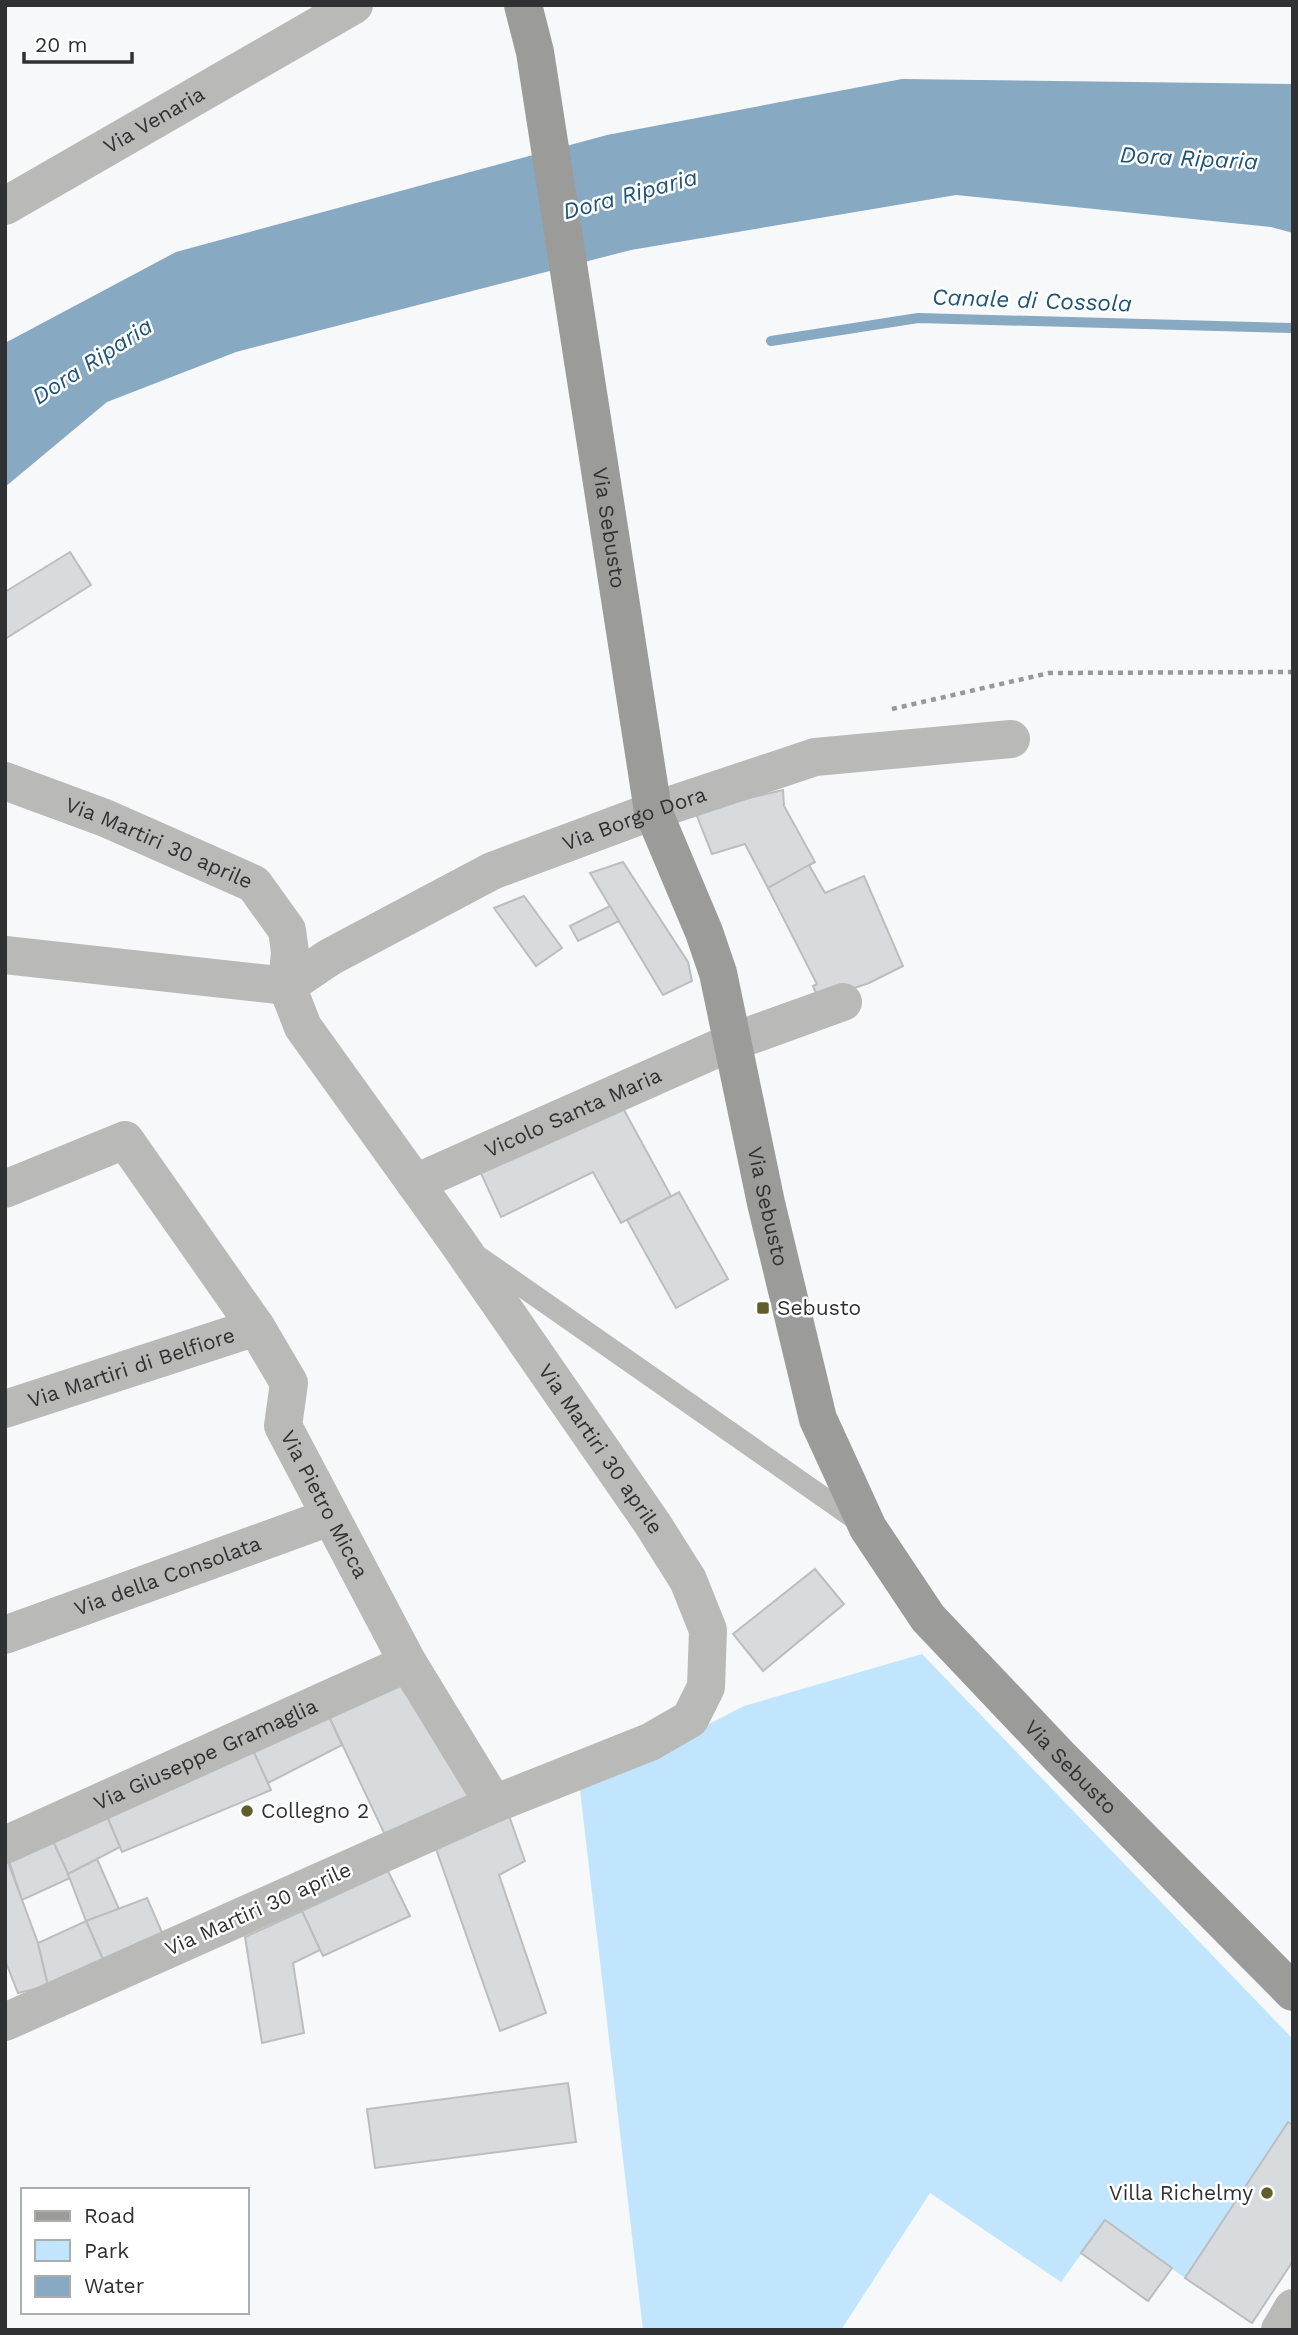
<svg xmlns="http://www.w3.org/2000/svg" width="1298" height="2335" font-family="'Work Sans',sans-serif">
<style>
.green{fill:#c2e5fe}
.water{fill:#88a9c2}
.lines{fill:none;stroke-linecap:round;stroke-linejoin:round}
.stream{stroke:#88a9c2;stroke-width:10}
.building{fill:#d8dbdd;stroke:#bbbdbf;stroke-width:2}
.path{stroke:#97989a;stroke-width:4.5;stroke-dasharray:5 5;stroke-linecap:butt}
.lane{stroke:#b9b9b8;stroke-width:21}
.street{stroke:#b9b9b8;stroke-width:38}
.secondary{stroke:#9b9b99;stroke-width:38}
.poi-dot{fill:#605f2c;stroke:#fff;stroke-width:2.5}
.labels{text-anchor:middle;stroke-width:5;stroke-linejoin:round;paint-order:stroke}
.street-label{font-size:21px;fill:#303132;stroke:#fff}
.poi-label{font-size:21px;fill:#303132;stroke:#fff;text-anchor:start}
.water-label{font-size:23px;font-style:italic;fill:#1d5477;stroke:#fff}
</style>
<rect width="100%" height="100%" fill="#f6f8fa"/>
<path class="green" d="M922,1654l371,385v86l-5,-3 -103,156 -80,-57 -44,61 -131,-89 -89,137h-198l-63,-540 164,-84z"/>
<path class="water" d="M902,79l391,5v149l-22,-6 -315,-32 -325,55 -395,102 -129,50 -102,85v-144l171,-91 431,-117z"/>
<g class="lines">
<path class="stream" d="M771,341l147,-23 375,10"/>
</g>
<g class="building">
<path d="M70,552l21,33 -86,54v-47z"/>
<path d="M783,790l1,16 31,56 -47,26 -23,-44 -33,10 -17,-43z"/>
<path d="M623,862l65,100 4,19 -29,14 -73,-122z"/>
<path d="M809,865l16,28 39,-17 39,90 -34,17 -50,17 -6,-14 4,-2 -49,-96z"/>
<path d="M524,896l38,52 -26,18 -42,-58z"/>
<path d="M610,906l9,15 -41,20 -8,-15z"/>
<path d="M618,1099l53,97 -50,27 -28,-51 -92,45 -23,-50z"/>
<path d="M679,1192l49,87 -52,29 -49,-88z"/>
<path d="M815,1569l29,35 -81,67 -30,-37z"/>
<path d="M395,1678l84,119 -93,40 -61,-129z"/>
<path d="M325,1708l17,37 -74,38 -17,-37z"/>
<path d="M251,1746l20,44 -149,62 -17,-40z"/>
<path d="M105,1812l15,35 -52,27 -16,-35z"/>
<path d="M508,1813l17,48 -26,14 47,138 -46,18 -65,-185z"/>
<path d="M52,1839l18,39 -48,22 -14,-42z"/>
<path d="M5,1854l33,89 10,43 -30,7 -13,-33z"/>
<path d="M97,1859l22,50 -33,12 -18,-47z"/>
<path d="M388,1871l22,45 -87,40 -21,-45z"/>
<path d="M147,1898l17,39 -60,25 -18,-41z"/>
<path d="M302,1911l18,39 -27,13 11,70 -42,10 -17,-106z"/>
<path d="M86,1921l18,41 -56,24 -10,-43z"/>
<path d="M568,2083l8,59 -201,26 -8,-59z"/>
<path d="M1288,2122l5,3v136l-41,62 -67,-45z"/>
<path d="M1105,2220l67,48 -24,33 -67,-48z"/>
</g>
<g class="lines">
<path class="path" d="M892,709l157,-36 244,-1"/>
<path class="lane" d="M481,1258l378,264"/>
<g class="street">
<path id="s1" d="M5,206l349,-201"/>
<path id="s2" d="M5,781l100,37 149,66 33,46 3,22 -3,34 16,41 153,213 196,283 36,57 20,50 -2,57 -16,32 -40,23 -156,62 -489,218"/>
<path d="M5,955l282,31"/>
<path id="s3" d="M287,986l43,-29 162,-86 161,-60 162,-54 196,-18"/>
<path id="s4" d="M415,1183l317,-141 111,-40"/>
<path id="s5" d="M5,1189l120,-49 131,187 33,56 -6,43 125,237 86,141"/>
<path id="s6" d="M5,1409l251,-82"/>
<path id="s7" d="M5,1635l325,-118"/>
<path id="s8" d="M5,1845l403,-182"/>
<path d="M1280,2330l13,-22"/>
</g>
<path class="secondary" id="s9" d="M523,5l12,47 118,759 51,121 14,41 48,230 52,216 50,109 60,90 131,138 234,236"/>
</g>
<g class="poi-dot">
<rect x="756" y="1301" width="14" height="14" rx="3.5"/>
<circle cx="247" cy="1811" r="7"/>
<circle cx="1267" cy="2193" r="7"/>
</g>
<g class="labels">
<g class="street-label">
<text dy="7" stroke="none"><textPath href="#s1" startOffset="172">Via Venaria</textPath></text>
<text dy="7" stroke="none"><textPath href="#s9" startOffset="530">Via Sebusto</textPath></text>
<text dy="7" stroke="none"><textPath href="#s3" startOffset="387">Via Borgo Dora</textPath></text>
<text dy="7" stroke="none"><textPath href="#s2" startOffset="166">Via Martiri 30 aprile</textPath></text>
<text dy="7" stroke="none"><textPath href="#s4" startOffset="173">Vicolo Santa Maria</textPath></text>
<text dy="7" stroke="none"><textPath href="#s9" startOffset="1230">Via Sebusto</textPath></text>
<text dy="7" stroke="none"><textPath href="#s6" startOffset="133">Via Martiri di Belfiore</textPath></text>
<text dy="7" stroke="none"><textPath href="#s2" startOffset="943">Via Martiri 30 aprile</textPath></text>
<text dy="7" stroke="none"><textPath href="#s5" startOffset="555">Via Pietro Micca</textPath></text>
<text dy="7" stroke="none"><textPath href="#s7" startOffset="173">Via della Consolata</textPath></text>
<text dy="7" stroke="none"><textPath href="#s8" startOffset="220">Via Giuseppe Gramaglia</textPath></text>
<text dy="7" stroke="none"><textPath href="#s9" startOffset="1883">Via Sebusto</textPath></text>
<text transform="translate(258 1909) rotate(-24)" y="7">Via Martiri 30 aprile</text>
</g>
<g class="poi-label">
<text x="777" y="1315">Sebusto</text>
<text x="261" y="1818">Collegno 2</text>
<text x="1253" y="2200" text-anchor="end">Villa Richelmy</text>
</g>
<g class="water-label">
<text transform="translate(1189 158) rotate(3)" y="8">Dora Riparia</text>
<text transform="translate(630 194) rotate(-15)" y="8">Dora Riparia</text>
<text transform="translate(1032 300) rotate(2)" y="8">Canale di Cossola</text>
<text transform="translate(92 361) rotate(-33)" y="8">Dora Riparia</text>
</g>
</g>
<rect width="1298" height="2335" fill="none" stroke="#303132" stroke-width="14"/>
<rect x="21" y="2188" width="228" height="126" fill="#ffffff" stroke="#acadad" stroke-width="2"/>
<rect x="35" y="2211" width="35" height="10" fill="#9b9b99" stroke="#acadad" stroke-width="2"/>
<text x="84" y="2223" font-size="21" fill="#303132">Road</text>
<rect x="35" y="2240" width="35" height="21" fill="#c2e5fe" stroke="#acadad" stroke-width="2"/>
<text x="84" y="2258" font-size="21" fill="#303132">Park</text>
<rect x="35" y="2276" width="35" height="21" fill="#88a9c2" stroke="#acadad" stroke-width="2"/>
<text x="84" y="2293" font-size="21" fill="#303132">Water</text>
<path d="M24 52v10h108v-10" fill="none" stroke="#303132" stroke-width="3.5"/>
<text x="35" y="52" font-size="21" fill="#303132" stroke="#ffffff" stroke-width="5" paint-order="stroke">20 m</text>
</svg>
